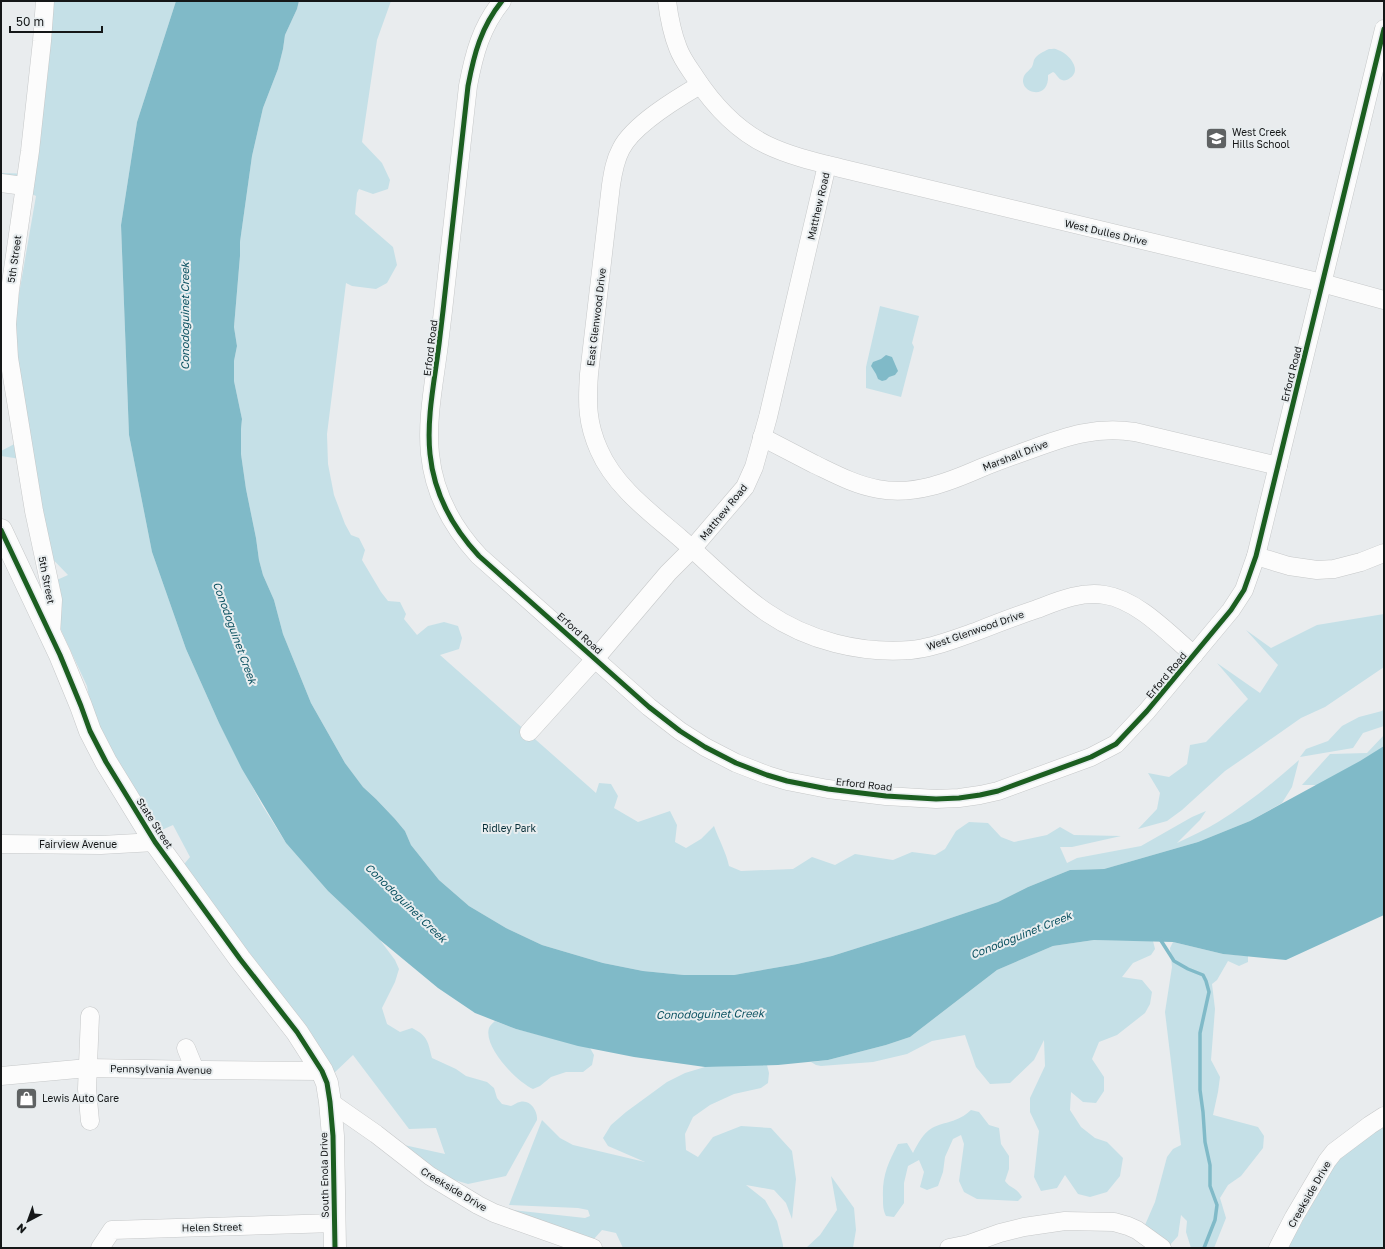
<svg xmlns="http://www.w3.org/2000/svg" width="1385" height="1249" font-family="'Golos Text',sans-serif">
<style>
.green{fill:#c5e0e7}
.water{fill:#80bac8}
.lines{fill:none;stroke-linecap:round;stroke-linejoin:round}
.stream{stroke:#80bac8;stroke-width:3.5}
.minor-casing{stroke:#c6c8c9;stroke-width:19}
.major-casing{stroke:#c6c8c9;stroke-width:23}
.minor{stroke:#fcfcfc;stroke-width:18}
.major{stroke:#fcfcfc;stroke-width:22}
.cycleway-casing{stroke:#e8edef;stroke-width:8}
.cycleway{stroke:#1b5e20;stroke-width:5}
.labels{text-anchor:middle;stroke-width:4;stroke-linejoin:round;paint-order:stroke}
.poi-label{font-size:10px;fill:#151718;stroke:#e8edef;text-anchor:start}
.street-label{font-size:10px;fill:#151718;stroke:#e8edef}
.park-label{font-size:10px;fill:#072f38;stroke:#e8edef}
.water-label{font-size:11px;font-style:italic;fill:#0d5362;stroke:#e8edef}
</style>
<rect width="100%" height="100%" fill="#e9ecee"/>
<g class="green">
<path d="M54,1h122l-39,121 -16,103 8,210 23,117 34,97 33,74 43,82 24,38 42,48 52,49 15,20 4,9 -4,13 -13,26 5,16 13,8 12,-4c16,8 16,14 20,30l24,11 10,7 21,6 7,6 3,10 5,6 9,2c3,-1 6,-4 9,-4 10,-3 18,9 17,18l-31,56 -38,8 -27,-8 -46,-33 50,11 -9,-26 -27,1 -56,-74 -20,19 -153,-205 10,-12 -17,-32 -18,8 -60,-104 -8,-43 -46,-99 27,-12 -28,-29 -6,-85 -33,-5v-5l23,-12 -13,-99 25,-144 -35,-17v-6l33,1z"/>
<path d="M299,1h92l-14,39 -15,102 20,21 8,17 -2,9 -15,5 -14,-5 -2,4 -2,21 38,33 4,18 -10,18 -11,6 -24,-3 -6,-3 -19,151 1,30 6,31 11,29 6,11 8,3 6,12 -3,10 19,32 7,9 12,1 6,12 -2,5 13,16 11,-9 16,-4 14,4 4,12 -3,11 -19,6 156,138 3,-10 12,1 7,12 -4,12 24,14 32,-11 7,14 -2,17 11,6 15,-9 13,-13c5,14 12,26 15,40l12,5 52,-2 19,-12 23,8 20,-11 38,6 19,-8 23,3 10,-6 11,-18 13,-9 19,1 13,14 13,5 33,-7 13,-8 14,8 47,1 -49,11h-12l7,16 10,-5 64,-12 51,-29 14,-6 -6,9 -23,23c14,-7 28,-13 41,-21 29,-18 55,-39 81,-62l-7,27 -10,16 -32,18 -52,21 -94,27 -34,1 -42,17 -30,15 -77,26 -89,28 -35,8 -63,11h-50l-41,-4 -40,-8 -61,-18 -36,-17 -37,-22 -30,-26 -28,-35 -6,-14 -10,-12 -19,-20 -13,-12 -18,-24 -34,-60 -28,-69 -9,-34 -11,-25 -4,-15 -3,-22 -10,-49 -5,-35v-25l1,-10 -8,-38v-20l3,-15 -3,-19 6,-71v-14l12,-86 11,-48 15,-39 5,-20 2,-14 12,-26z"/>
<path d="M1049,49c3,0 6,-1 9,1 10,3 25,20 12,28 -2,2 -6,3 -8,2 -5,-2 -5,-6 -9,-8l-5,3c2,27 -31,18 -24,1 2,-4 4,-4 6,-7 3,-2 3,-6 4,-9 3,-6 9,-8 15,-11z"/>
<path d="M880,306l39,10 -7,27 2,4 -13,50 -35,-9v-21z"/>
<path d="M1384,614v53l-59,40 -24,11 -47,33 -29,20 -43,39 -15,11 -29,8 19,-20 3,-16 -12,-20 21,4 18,-13 3,-19 16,-3 42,-43 -31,-36 43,30 18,-28 -32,-35 25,18 46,-23z"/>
<path d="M1384,708v18l-21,7 -10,15 -53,9 6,-8 22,-8 14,-15 17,-9 23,-6z"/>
<path d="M1384,735v20l-56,30h-26l28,-31 37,-1z"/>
<path d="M1094,940l59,1 2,8 -4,6 -18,8 -11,14 20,3 10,12 -2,12 -5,9 -28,22 -18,7 -7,17 12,18v14l-8,12 -13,-1 -12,-10 -1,18 11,17 14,11 12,4 16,16 -3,18 -13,16 -17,5 -12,-3 -13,-19 -8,13 -16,3 -7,-14 5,-46 -9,-19v-14l15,-32 -1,-26 -10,20 -24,23 -20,1 -14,-17 -11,-32 -33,6 -25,13 -34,8 -52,4 -5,-1 -5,-3 17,-2 58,-15 24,-8 87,-67 56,-24z"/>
<path d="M1173,942l50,12 25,2v6l-9,4 -11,-5 -11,19 -5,4 3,25 -4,51 9,17 -2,15 -5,23 45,12 6,9 -1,12 -22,28 -13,9 -8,13 6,20 -12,30h-23l-5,-16 1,-11 -6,-6 -3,21 -8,9 -25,-20 10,-23 12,-45 6,-8 8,-4 -16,-133 7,-45 -2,-19z"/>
<path d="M495,1021l21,8 74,19 4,7 -2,10 -9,7h-17l-15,5 -11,9 -7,3c-16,-7 -50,-42 -44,-61 1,-3 4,-5 6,-7z"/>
<path d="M767,1065l2,8 -1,10 -7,5 -27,6 -24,11 -17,12 -8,17 1,16 12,7 15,-20 28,-11 30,2 21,23 4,28 -4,40 -6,-16 -12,-13 -28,-5 19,15 12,21 6,24v3h-160l-7,-15 -14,-3 -9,10 -81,-30 73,8 5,-2 -2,-6 -10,-2 -69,-3 33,-85 18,18 13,7 72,17 -37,-16 -5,-8 8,-13 15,-13 41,-30 18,-9 20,-6z"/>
<path d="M971,1110l8,2 10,13 10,3 2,16 8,12v13l-4,12c6,8 11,6 17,16l-4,4 -41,-2 -13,-7 -5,-11 5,-37 -3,-9 -8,4 -8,18 -2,15 -5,14 -11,4 -7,-3 4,-15 -5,-12 -11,6 -4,17v20l-10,14 -8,-1c-3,-6 -3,-11 -3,-18 -1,-22 5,-35 15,-54l9,-1 6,10c4,-8 10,-20 19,-25 14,-7 25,-5 39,-18z"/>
<path d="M1384,1122v126h-97l56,-97z"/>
<path d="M831,1176l23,32 2,22 -3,18h-47l14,-13 17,-25z"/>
</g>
<g class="water">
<path d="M176,1h123l-2,8 -12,26 -2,14 -5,20 -15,39 -11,48 -12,86v14l-6,71 3,19 -3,15v20l8,38 -1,10v25l5,35 10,49 3,22 4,15 11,25 9,34 28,69 34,60 18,24 13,12 19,20 10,12 6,14 28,35 30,26 37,22 36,17 61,18 40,8 41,4h50l63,-11 35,-8 89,-28 77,-26 30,-15 42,-17 34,-1 94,-27 52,-21 110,-60 24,-15v169l-98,45 -63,-6 -50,-12 -79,-2 -41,6 -56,24 -87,67 -24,8 -58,15 -50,5 -73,2 -71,-10 -56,-11 -62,-17 -41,-16 -37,-25 -58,-48 -52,-49 -42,-48 -44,-74 -23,-46 -33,-74 -34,-97 -23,-117 -8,-210 16,-103z"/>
<path d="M886,355l6,2 6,14 -3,4 -6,2 -3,3 -4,1 -4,-2 -2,-5 -5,-8 2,-4 8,-3z"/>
</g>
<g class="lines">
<path class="stream" d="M1160,939l14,22 14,8 15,6 3,6 3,11 -9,41v57l3,22 2,30 5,23v21l7,19 -2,15 -11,28"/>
<defs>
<g id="minor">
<path d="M45,1l-3,40 -12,110 -20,139 -3,34 2,34 25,153 19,89 -2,35"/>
<path d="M502,1c-21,26 -28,53 -34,85 -9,84 -18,167 -28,250 -4,38 -14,80 -10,118 4,40 22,73 49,102l170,151 31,24 25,16 31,16 31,12 20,6 41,8 58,7 50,3 23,-1 21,-3 18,-4 93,-34 25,-13 31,-33 84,-101 13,-20 12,-34 128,-527"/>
<path d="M667,1c2,16 5,32 11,47 4,11 11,20 17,29 19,29 41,53 72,68 23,11 49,17 73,23l482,115 62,17"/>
<path d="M700,85c-24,14 -67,40 -79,64 -6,11 -8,23 -10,36l-22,189c-2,30 -2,49 10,76 16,37 52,63 81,88 29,25 55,53 86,74 42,29 95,42 145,38 22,-2 43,-11 64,-18 20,-8 41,-16 62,-23 21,-8 44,-18 68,-14 33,5 64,39 89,60"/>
<path d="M1,183l23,3"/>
<path d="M762,437c17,9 35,18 52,27 21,10 41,21 64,25 36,7 71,-7 103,-21 17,-7 34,-13 51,-19 35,-13 65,-23 103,-17l143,34"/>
<path d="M1256,556l33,10 28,4 17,-1 27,-7 23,-9"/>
<path d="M529,732l66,-73 73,-86 24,-24 53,-62 9,-20 14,-50 59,-252"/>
<path d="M1,844l100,1 54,-3"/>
<path d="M90,1016l-3,73 3,32"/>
<path d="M186,1048l9,22"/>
<path d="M1,1076l87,-8 115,2 119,1"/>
<path d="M330,1102l46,32 54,42 48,29 16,8 99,35"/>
<path d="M100,1248l12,-18 223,-7"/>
<path d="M949,1248l20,-4 31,-11 24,-6 41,-6 49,1 14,4 9,4 25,18"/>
<path d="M1278,1248l16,-31 33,-56 7,-9 36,-27 14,-9"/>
</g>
<path id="major" d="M1,530l59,125 21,51 9,25 16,31 49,80 85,117 57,73 25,39 5,12 3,19 3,34 2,112"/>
</defs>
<use href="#minor" class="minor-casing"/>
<use href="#major" class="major-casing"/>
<use href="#minor" class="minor"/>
<use href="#major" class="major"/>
<defs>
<g id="cycleway">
<path d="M502,1c-21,26 -28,53 -34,85 -9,84 -18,167 -28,250 -4,38 -14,80 -10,118 4,40 22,73 49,102l170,151 31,24 25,16 31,16 31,12 20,6 41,8 58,7 50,3 23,-1 21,-3 18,-4 93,-34 25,-13 31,-33 84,-101 13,-20 12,-34 128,-527"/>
<path d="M1,530l59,125 21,51 9,25 16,31 49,80 85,117 57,73 25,39 5,12 3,19 3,34 2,112"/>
</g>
</defs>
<use href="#cycleway" class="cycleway-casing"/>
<use href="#cycleway" class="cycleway"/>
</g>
<defs>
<symbol id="school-square" viewBox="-11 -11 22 22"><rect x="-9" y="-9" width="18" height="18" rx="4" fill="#5f6263" stroke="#e8edef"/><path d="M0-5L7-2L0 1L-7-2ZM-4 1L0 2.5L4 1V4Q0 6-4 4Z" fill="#fff"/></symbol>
<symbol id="shop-square" viewBox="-11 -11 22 22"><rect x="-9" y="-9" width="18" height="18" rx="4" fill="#5f6263" stroke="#e8edef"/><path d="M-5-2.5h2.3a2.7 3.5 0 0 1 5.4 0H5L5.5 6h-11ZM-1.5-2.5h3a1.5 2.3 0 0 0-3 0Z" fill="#fff"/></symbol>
</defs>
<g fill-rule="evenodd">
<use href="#school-square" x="1204" y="126" width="25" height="25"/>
<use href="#shop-square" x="14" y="1086" width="25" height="25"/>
</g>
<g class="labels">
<g class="poi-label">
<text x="1232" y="136">West Creek<tspan x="1232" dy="12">Hills School</tspan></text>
<text x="42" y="1102">Lewis Auto Care</text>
</g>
<g class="street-label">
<text transform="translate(818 206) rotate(-77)" y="4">Matthew Road</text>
<text transform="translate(1106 232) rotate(13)" y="4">West Dulles Drive</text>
<text transform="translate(14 259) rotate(-82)" y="4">5th Street</text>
<text transform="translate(596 317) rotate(-83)" y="4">East Glenwood Drive</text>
<text transform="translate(430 348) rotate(-83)" y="4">Erford Road</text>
<text transform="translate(1291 374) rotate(-76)" y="4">Erford Road</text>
<text transform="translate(1015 455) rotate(-21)" y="4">Marshall Drive</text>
<text transform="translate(723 512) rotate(-51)" y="4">Matthew Road</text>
<text transform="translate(47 580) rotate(79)" y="4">5th Street</text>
<text transform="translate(975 630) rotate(-19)" y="4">West Glenwood Drive</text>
<text transform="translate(580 633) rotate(42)" y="4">Erford Road</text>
<text transform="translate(1166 675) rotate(-50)" y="4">Erford Road</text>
<text transform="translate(864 784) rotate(6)" y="4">Erford Road</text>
<text transform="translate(155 823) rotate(57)" y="4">State Street</text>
<text x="78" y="848">Fairview Avenue</text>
<text transform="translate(161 1069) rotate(1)" y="4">Pennsylvania Avenue</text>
<text transform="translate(324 1175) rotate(-91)" y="4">South Enola Drive</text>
<text transform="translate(454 1189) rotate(31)" y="4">Creekside Drive</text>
<text transform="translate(1309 1194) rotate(-60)" y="4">Creekside Drive</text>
<text transform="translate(212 1227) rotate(-1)" y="4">Helen Street</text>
</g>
<g class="park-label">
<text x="509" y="832">Ridley Park</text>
</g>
<g class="water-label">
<text transform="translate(185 316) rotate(-90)" y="4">Conodoguinet Creek</text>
<text transform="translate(235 633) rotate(70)" y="4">Conodoguinet Creek</text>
<text transform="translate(406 903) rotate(44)" y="4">Conodoguinet Creek</text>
<text transform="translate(1021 935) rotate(-22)" y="4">Conodoguinet Creek</text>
<text transform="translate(710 1014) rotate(-1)" y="4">Conodoguinet Creek</text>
</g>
</g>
<rect width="1385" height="1249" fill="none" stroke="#151718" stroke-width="4"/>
<g transform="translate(28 1221) rotate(221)" stroke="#e8edef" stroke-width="3" paint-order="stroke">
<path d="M0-3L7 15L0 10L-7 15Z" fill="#151718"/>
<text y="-6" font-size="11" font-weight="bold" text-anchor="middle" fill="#151718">N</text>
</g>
<path d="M10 26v6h92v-6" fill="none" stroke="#151718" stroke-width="2"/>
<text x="16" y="26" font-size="12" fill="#151718" stroke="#e8edef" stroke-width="3" paint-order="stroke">50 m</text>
</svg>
